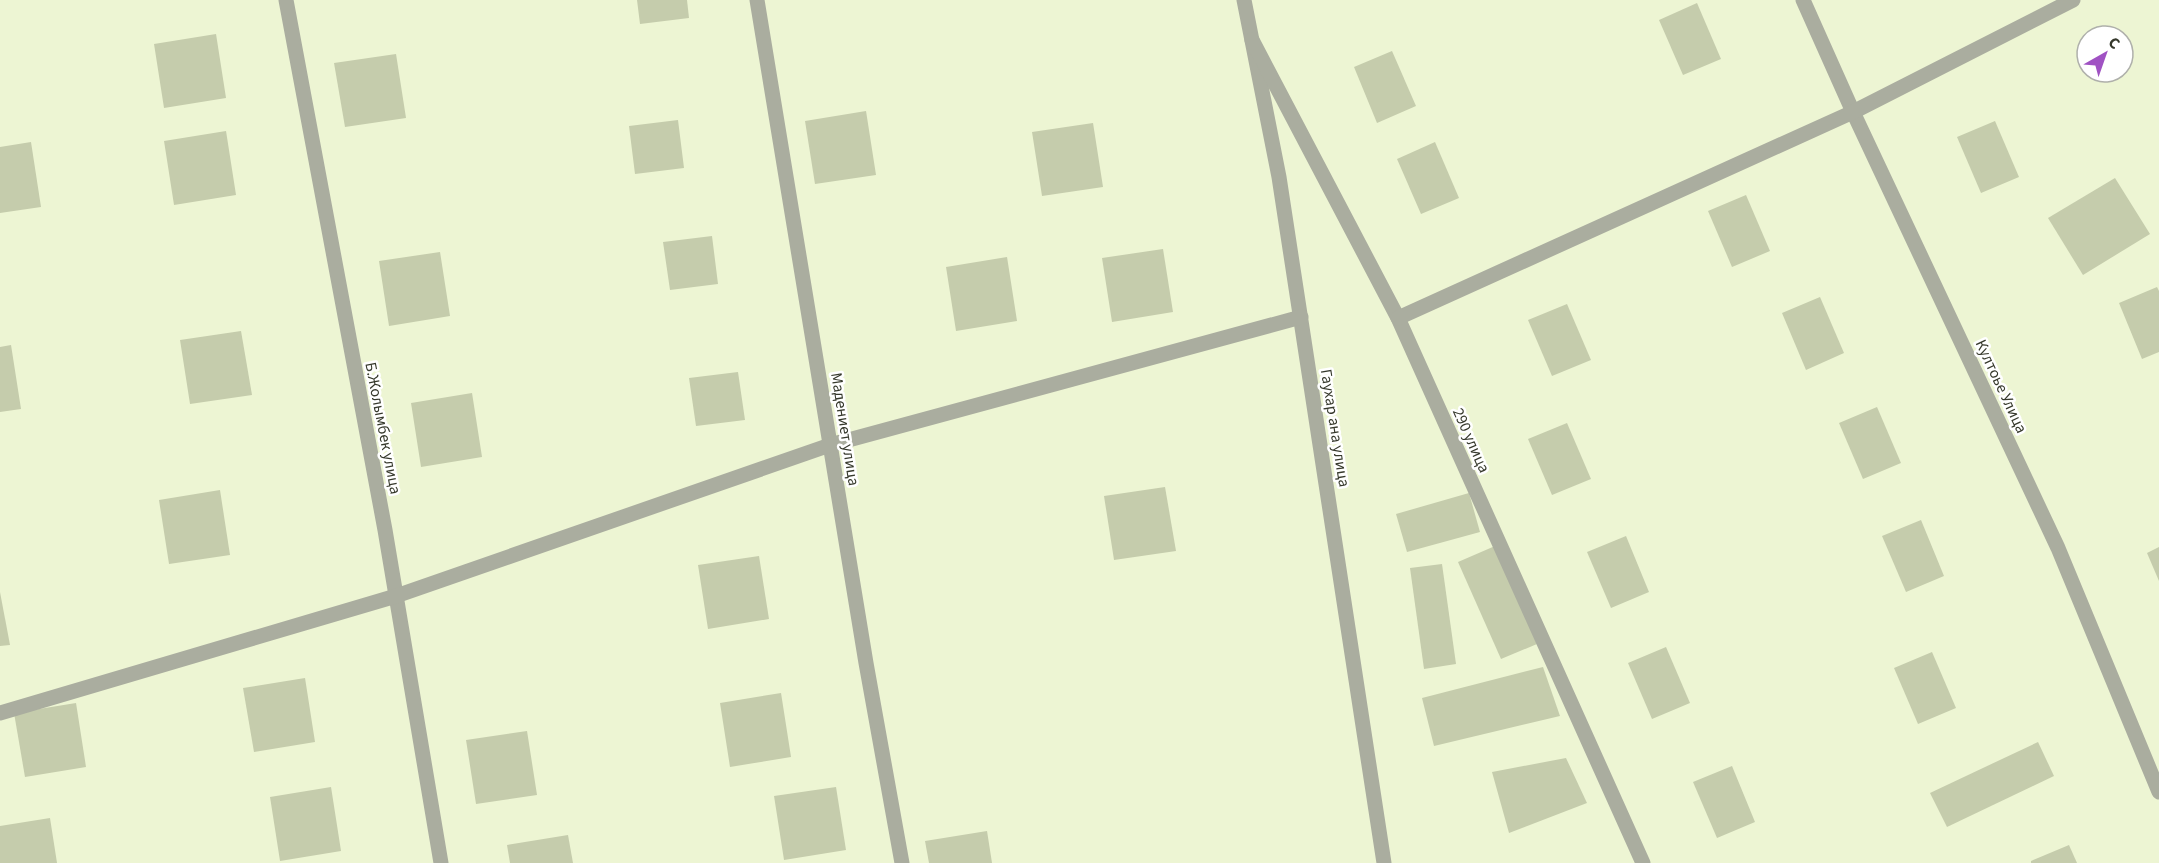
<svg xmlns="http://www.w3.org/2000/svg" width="2159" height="863" font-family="'Source Sans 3',sans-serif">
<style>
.building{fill:#c5ccac}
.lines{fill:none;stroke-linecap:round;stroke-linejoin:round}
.minor{stroke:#aaad9f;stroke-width:15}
.labels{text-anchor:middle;stroke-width:5;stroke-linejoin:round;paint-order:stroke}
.street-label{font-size:16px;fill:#36392c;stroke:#fff}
</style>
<rect width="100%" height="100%" fill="#edf5d3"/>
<g class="building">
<path d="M637,0h50l2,18 -49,6z"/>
<path d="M1697,3l24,56 -38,16 -24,-55z"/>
<path d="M216,34l10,64 -62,10 -10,-64z"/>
<path d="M1392,51l24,55 -39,17 -23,-56z"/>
<path d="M396,54l10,64 -61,9 -11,-64z"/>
<path d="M866,111l10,64 -61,9 -10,-63z"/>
<path d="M678,120l6,48 -49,6 -6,-48z"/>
<path d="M1995,121l24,56 -38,16 -24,-56z"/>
<path d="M1093,123l10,64 -61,9 -10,-64z"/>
<path d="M226,131l10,64 -62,10 -10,-64z"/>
<path d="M31,142l10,65 -41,6v-66z"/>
<path d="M1435,142l24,56 -38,16 -24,-55z"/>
<path d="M2115,178l35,56 -67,41 -35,-57z"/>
<path d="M1746,195l24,56 -38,16 -24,-56z"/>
<path d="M712,236l6,48 -48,6 -7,-48z"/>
<path d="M1163,249l10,63 -61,10 -10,-64z"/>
<path d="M440,252l10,64 -61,10 -10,-65z"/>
<path d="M1007,257l10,64 -61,10 -10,-64z"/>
<path d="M2157,287l2,4v61l-17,7 -23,-56z"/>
<path d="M1820,297l24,56 -38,17 -24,-57z"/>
<path d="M1567,304l24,56 -39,16 -24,-56z"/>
<path d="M241,331l11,64 -62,9 -10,-64z"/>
<path d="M11,345l10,64 -21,3v-65z"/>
<path d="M738,372l7,48 -49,6 -7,-48z"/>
<path d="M472,393l10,64 -61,10 -10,-64z"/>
<path d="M1877,407l24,56 -38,16 -24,-56z"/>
<path d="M1567,423l24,56 -39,16 -24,-56z"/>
<path d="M1165,487l11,64 -62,9 -10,-64z"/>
<path d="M220,490l10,65 -61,9 -10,-64z"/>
<path d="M1469,493l11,39 -73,20 -11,-38z"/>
<path d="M1921,520l23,56 -38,16 -24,-56z"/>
<path d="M1626,536l23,56 -38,16 -24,-56z"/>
<path d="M1495,546l42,98 -36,15 -43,-97z"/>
<path d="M2159,547v34l-12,-28z"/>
<path d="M759,556l10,63 -61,10 -10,-64z"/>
<path d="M1442,564l14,100 -32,5 -14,-101z"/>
<path d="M0,592l10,53 -10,1z"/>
<path d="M1666,647l24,56 -38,16 -24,-56z"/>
<path d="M1932,652l24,56 -38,16 -24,-56z"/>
<path d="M1543,667l17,49 -126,30 -12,-48z"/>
<path d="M305,678l10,64 -61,10 -11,-64z"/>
<path d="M781,693l10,64 -61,10 -10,-64z"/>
<path d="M76,703l10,64 -61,10 -11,-64z"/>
<path d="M527,731l10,64 -61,9 -10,-64z"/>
<path d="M2038,742l16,34 -107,51 -17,-34z"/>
<path d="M1566,758l21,45 -78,30 -17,-61z"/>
<path d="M1732,766l23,56 -38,16 -24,-56z"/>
<path d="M331,787l10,64 -61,10 -10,-64z"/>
<path d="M836,787l10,63 -62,10 -10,-64z"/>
<path d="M50,818l7,45h-57v-37z"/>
<path d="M987,831l5,32h-63l-4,-22z"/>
<path d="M568,835l5,28h-63l-3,-18z"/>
<path d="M2069,845l8,18h-46v-2z"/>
</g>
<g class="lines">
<g class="minor">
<path d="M286,0l99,530 56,333"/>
<path d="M757,0l109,663 36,200"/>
<path d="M1244,0l35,177 105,686"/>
<path d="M1803,0l50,112 205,436 101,244"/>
<path d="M1252,40l146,278 245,545"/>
<path d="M1398,318l455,-206 220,-112"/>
<path d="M0,713l396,-117 434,-151 471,-128"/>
</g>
</g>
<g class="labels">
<g class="street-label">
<text transform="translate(2002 386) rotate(65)" y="6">Култоье Улица</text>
<text transform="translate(384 428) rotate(79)" y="6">Б.Жолымбек улица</text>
<text transform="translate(1336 428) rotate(81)" y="6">Гаухар ана улица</text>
<text transform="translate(846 429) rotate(81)" y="6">Мадениет улица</text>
<text transform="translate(1472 440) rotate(66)" y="6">290 улица</text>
</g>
</g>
<g transform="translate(2105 54) rotate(40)"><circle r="28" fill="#ffffff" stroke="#afb0ab" stroke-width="1.5"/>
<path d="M0-4.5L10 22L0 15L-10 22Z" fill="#a052c3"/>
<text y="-9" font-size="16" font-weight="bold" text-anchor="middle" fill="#36392c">С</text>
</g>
</svg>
